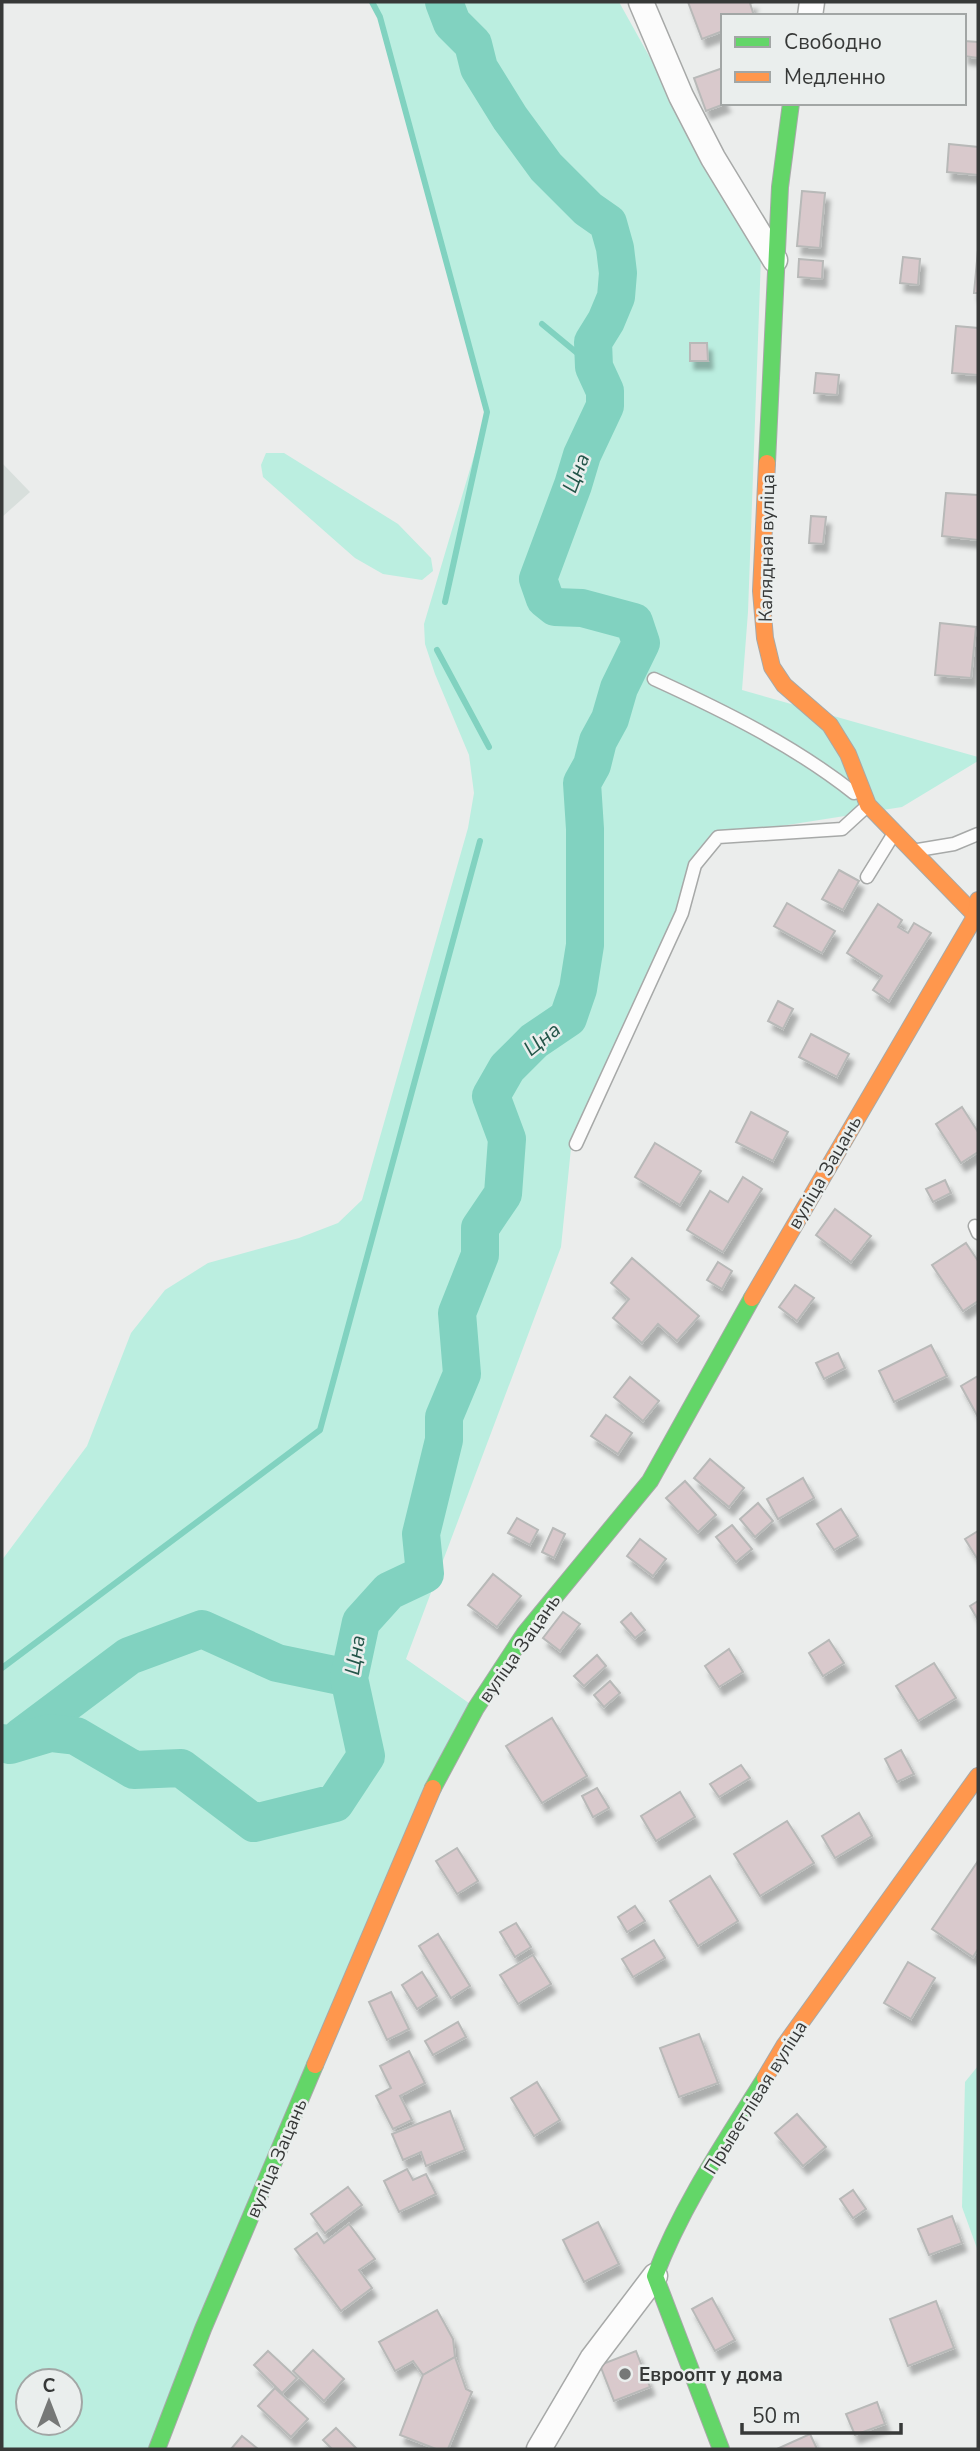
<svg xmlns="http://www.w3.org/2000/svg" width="980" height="2451" font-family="'Nunito Sans',sans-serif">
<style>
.built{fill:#d8dfdc}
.green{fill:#bbeee0;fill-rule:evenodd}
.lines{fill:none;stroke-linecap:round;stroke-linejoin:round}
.stream{stroke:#81d2c0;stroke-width:6}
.river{stroke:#81d2c0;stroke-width:38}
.building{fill:#d9c9cc;stroke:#b8b9b8;stroke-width:2;filter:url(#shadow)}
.lane-casing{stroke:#a7a9a8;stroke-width:15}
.street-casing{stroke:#a7a9a8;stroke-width:27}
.fast-casing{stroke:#a7a9a8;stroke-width:18}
.slow-casing{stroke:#a7a9a8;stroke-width:18}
.lane{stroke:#fcfcfc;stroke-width:12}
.street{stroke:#fcfcfc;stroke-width:24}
.fast{stroke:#63d668;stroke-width:16}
.slow{stroke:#ff974d;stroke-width:16}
.poi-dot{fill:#767877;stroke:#eaeeed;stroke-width:2.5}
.labels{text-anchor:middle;stroke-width:5;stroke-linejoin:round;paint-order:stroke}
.street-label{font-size:19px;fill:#373938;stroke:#eaeeed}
.poi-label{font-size:19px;font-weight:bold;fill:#373938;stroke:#eaeeed;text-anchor:start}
.water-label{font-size:21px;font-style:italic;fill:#245549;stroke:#eaeeed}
</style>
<defs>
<filter id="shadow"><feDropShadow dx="4.5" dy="8" stdDeviation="2" flood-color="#0004"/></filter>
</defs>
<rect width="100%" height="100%" fill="#ebedec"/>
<path class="built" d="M2,463l28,29 -28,25z"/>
<g class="green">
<path d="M372,2h247l142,255 -13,355 -6,78 236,67v4l-76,46 -185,29 -145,302 -11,109 -155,412 70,49 -319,741h-155v-889l85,-114 44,-113 34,-43 43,-27 91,-25 39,-15 24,-23 106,-372 6,-35 -5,-38 -34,-81 -10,-30 -1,-20 63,-212 -107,-395zM28,2381h42v42h-42z"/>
<path d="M266,453h18l114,71 33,34 2,13 -11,9 -39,-6 -28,-16 -92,-81 -2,-12z"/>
<path d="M978,2066v185l-16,-44 3,-125z"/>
</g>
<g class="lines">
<g class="stream">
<path d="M372,2l8,15 107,395 -42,190"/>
<path d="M542,324l52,43"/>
<path d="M437,650l52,97"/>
<path d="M2,1668l318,-238 160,-589"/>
</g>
<g class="river">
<path d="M21,1737l108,-81 73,-27 75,34 72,15"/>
<path d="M2,1743l8,2 40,-12 26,3 58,34 47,-2 73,55 81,-20 31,-47 -17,-78 12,-56 28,-31 36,-17 -4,-40 23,-94v-23l18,-43 -5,-61 23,-58v-27l23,-34 4,-55 -16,-43 16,-28 27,-27 34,-23 10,-29 7,-44v-116l-3,-46 10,-18 6,-24 12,-22 9,-31 22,-45 -7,-21 -52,-14 -27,-1 -10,-8 -7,-20 35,-94 9,-30 23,-49v-15l-11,-24 -1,-25 13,-21 10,-24 2,-24 -3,-25 -7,-25 -20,-14 -42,-42 -36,-49 -31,-50 -6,-24 -21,-21 -8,-21"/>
</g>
</g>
<g class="building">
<path d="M688,2h66l-4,1 4,13h-31v15l-21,8z"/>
<path d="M964,41l14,1v16l-14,-2z"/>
<path d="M723,68v35h4l-21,8 -12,-33z"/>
<path d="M949,144l29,3v28l-31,-3z"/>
<path d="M802,191l23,2 -5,55 -23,-2z"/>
<path d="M978,250v43h-4z"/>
<path d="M903,257l17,2 -2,26 -18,-2z"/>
<path d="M799,259l24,2 -1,18 -24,-2z"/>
<path d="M956,326l22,2v47l-26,-2z"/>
<path d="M690,343h17l1,18h-18z"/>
<path d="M816,373l23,2 -2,20 -23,-2z"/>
<path d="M946,493l32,2v45l-36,-4z"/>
<path d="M811,516l15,1 -3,27 -14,-1z"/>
<path d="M940,623l36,4 -5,51 -36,-3z"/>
<path d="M839,870l20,11 -16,29 -21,-11z"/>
<path d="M787,903l48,28 -13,22 -48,-27z"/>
<path d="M878,904l24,16 -4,7 10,6 6,-10 17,10 -42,68 -16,-11 9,-14 -35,-23z"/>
<path d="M778,1001l15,8 -10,20 -15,-8z"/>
<path d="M811,1034l38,20 -12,23 -38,-20z"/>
<path d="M962,1107l16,25v20l-17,11 -25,-39z"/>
<path d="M751,1112l37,20 -15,29 -37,-19z"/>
<path d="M655,1143l46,28 -21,34 -45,-28z"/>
<path d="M743,1177l19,12 -39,63 -36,-22 23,-39 18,11z"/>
<path d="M945,1180l6,13 -18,9 -7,-13z"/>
<path d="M835,1209l36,27 -20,26 -35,-27z"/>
<path d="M966,1243l12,18v40l-15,10 -31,-46z"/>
<path d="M632,1258l67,58 -22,25 -19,-17 -16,19 -29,-25 16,-19 -18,-16z"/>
<path d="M718,1262l14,9 -10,18 -15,-9z"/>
<path d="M795,1285l19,13 -17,23 -18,-14z"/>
<path d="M931,1345l16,31 -53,26 -15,-31z"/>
<path d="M838,1353l7,15 -21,11 -8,-16z"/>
<path d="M978,1376v41l-17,-31z"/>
<path d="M630,1377l29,24 -16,20 -29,-24z"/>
<path d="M606,1415l26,18 -14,21 -27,-18z"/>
<path d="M710,1459l34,29 -15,19 -35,-29z"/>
<path d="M803,1478l11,20 -36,21 -11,-20z"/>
<path d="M685,1481l31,34 -18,17 -32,-34z"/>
<path d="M758,1503l15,18 -18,16 -15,-18z"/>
<path d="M841,1509l17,27 -24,14 -17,-26z"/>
<path d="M517,1518l21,12 -8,15 -22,-12z"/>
<path d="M732,1525l20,24 -16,13 -20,-25z"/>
<path d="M553,1528l12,6 -11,24 -12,-6z"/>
<path d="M978,1531v29l-13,-21z"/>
<path d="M640,1539l26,20 -13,17 -26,-20z"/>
<path d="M493,1574l28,22 -24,31 -29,-22z"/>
<path d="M978,1601v19l-8,-14z"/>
<path d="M563,1612l17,12 -20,27 -17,-13z"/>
<path d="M631,1613l14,17 -10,8 -14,-16z"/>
<path d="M829,1640l15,23 -21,13 -14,-23z"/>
<path d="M729,1649l14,23 -24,15 -14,-21z"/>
<path d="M597,1655l9,11 -22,20 -10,-10z"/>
<path d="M934,1663l22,35 -38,23 -22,-35z"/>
<path d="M610,1681l10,12 -16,14 -10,-12z"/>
<path d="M552,1718l35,58 -45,27 -36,-57z"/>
<path d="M901,1750l13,24 -17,8 -12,-23z"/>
<path d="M741,1765l9,13 -31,19 -9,-13z"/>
<path d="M597,1788l12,20 -16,9 -11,-21z"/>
<path d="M680,1792l15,25 -39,24 -15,-25z"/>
<path d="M859,1813l13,23 -37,22 -13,-22z"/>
<path d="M787,1821l27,42 -54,33 -26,-42z"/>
<path d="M457,1848l21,33 -21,13 -21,-33z"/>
<path d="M978,1861v88l-5,8 -41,-28z"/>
<path d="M710,1876l28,45 -40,25 -28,-45z"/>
<path d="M635,1906l10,15 -18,11 -9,-15z"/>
<path d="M516,1923l15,24 -16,10 -15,-25z"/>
<path d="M438,1934l32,52 -19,12 -32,-52z"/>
<path d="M654,1940l11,18 -32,19 -11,-18z"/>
<path d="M533,1955l18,29 -33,20 -18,-29z"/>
<path d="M908,1962l27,16 -24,41 -27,-16z"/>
<path d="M422,1972l15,24 -20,13 -15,-24z"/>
<path d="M391,1992l18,37 -22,11 -18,-38z"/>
<path d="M458,2022l8,15 -33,18 -8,-14z"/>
<path d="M699,2034l19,49 -39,14 -19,-49z"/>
<path d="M409,2051l16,32 -25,13 12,24 -19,9 -17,-33 15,-8 -11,-22z"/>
<path d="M537,2082l23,38 -26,16 -23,-38z"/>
<path d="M450,2111l15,39 -39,16 -5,-14 -18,8 -11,-26z"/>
<path d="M797,2114l29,33 -23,19 -28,-33z"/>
<path d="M407,2169l6,11 13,-6 10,20 -37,18 -15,-31z"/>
<path d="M348,2187l14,18 -37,28 -14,-19z"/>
<path d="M853,2190l13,19 -13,9 -13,-19z"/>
<path d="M952,2216l10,27 -33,12 -11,-26z"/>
<path d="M598,2222l21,42 -35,18 -21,-42z"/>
<path d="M349,2224l26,35 -16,11 13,18 -31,23 -46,-62 22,-16 7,10z"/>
<path d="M712,2298l23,42 -20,11 -23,-42z"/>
<path d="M936,2301l18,47 -46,18 -18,-47z"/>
<path d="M437,2310l16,29 2,18 -32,18 -10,-14 -18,10 -16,-29z"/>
<path d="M313,2350l31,29 -20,22 -31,-30z"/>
<path d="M268,2351l29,27 -15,15 -28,-28z"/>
<path d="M636,2351l14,36 -36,14 -14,-36z"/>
<path d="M455,2357l11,32 6,3 -24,57h-12l-36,-14 23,-60z"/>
<path d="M275,2388l33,31 -17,18 -33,-31z"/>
<path d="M877,2402l8,22 -30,11 -9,-21z"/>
<path d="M336,2428l21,21h-25l-9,-9z"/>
<path d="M810,2434l7,15h-40z"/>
<path d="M242,2436l16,13h-27z"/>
</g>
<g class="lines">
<defs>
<g id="lane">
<path d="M654,679c70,32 139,66 200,114"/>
<path d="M918,850l36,-6 24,-10"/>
<path d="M867,877l26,-42"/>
<path d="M576,1144l106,-231 13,-48 23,-28 124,-8 24,-22"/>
<path d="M975,1226l3,7"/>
</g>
<g id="street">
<path d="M641,2l40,94 32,62 62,102"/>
<path d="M810,16l2,-14"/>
<path d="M539,2449l53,-90 63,-83"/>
</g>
<g id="fast">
<path d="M767,463l13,-276 11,-84"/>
<path d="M433,1788l43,-80 49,-75 125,-152 102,-183"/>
<path d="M157,2449l46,-120 112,-264"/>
<path d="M721,2449l-66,-173c27,-71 70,-134 110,-198"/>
</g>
<g id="slow">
<path d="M767,463l-6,128 4,47 7,29 12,18 46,40 18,29 20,51 110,113"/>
<path d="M752,1298l224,-383 2,-15"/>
<path d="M315,2065l118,-277"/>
<path d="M765,2078l19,-32 194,-270"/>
</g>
</defs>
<use href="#lane" class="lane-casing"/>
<use href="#street" class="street-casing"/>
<use href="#fast" class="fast-casing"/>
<use href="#slow" class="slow-casing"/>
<use href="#lane" class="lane"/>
<use href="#street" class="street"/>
<use href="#fast" class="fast"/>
<use href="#slow" class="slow"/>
</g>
<circle class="poi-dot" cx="625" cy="2374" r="7"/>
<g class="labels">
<g class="street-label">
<text transform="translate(766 548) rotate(-89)" y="7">Калядная вуліца</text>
<text transform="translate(824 1172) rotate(-60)" y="7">вуліца Зацань</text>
<text transform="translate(519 1648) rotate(-55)" y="7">вуліца Зацань</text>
<text transform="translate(755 2097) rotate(-58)" y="7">Прыветлівая вуліца</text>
<text transform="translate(276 2158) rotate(-67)" y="7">вуліца Зацань</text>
</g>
<g class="poi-label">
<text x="639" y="2381">Евроопт у дома</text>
</g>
<g class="water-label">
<text transform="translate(576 473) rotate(-69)" y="7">Цна</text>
<text transform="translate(542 1039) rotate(-39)" y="7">Цна</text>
<text transform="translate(355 1655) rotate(-81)" y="7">Цна</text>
</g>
</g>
<rect width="980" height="2451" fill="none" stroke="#373938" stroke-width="7"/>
<rect x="721" y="14" width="245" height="91" fill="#eaeeed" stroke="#a2a6a5" stroke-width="2"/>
<rect x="735" y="37" width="35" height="10" fill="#63d668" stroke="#a2a6a5" stroke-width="2"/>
<text x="784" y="49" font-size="21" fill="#373938">Свободно</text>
<rect x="735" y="72" width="35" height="10" fill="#ff974d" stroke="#a2a6a5" stroke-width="2"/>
<text x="784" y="84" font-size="21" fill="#373938">Медленно</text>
<g transform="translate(49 2402)"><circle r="33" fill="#eaeeed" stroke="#a2a6a5" stroke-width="2"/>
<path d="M0-5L12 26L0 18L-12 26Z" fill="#767877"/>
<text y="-10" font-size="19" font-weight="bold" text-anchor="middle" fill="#373938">С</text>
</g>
<path d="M742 2423v10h159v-10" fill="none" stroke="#373938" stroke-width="3.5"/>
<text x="752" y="2423" font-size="21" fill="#373938" stroke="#eaeeed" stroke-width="5" paint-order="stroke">50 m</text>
</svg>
